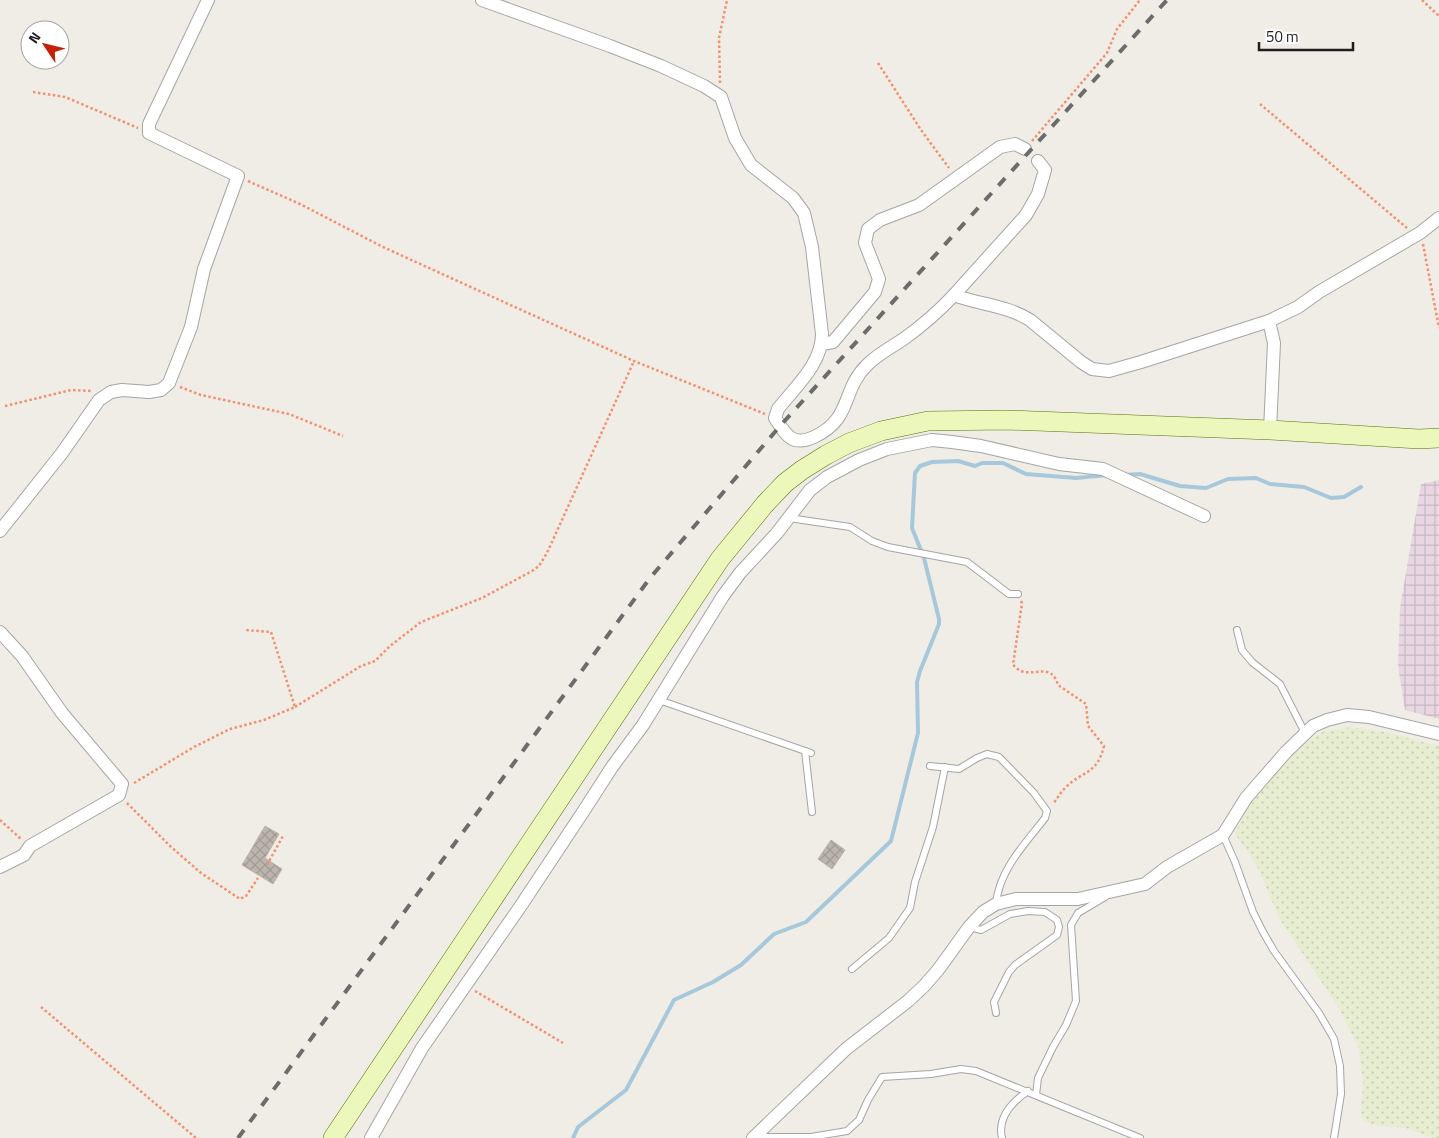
<svg xmlns="http://www.w3.org/2000/svg" width="1439" height="1138" font-family="'Titillium Web',sans-serif">
<style>
.industrial{fill:url(#industrial-grid)}
.farmland{fill:url(#farmland-dots)}
.lines{fill:none;stroke-linecap:round;stroke-linejoin:round}
.stream{stroke:#a7c8db;stroke-width:4}
.building{fill:url(#building-cross-hatch);stroke:#c0b5a8}
.service-casing{stroke:#a5a5a5;stroke-width:8}
.minor-casing{stroke:#a5a5a5;stroke-width:14}
.secondary-casing{stroke:#597109;stroke-width:20}
.path{stroke:#f48f71;stroke-width:2.5;stroke-dasharray:2.5 2.5;stroke-linecap:butt}
.service{stroke:#fff;stroke-width:6}
.minor{stroke:#fff;stroke-width:12}
.secondary{stroke:#ecf7bb;stroke-width:19}
.rail{stroke:#6c6c6c;stroke-width:4;stroke-dasharray:10 10;stroke-linecap:butt}
</style>
<defs>
<pattern id="industrial-grid" width="8" height="8" patternUnits="userSpaceOnUse" patternTransform="scale(1.25)"><rect width="8" height="8" fill="#e8d7e2"/><path d="M0 4h8M4 0v8" fill="none" stroke="#c7b8c1"/></pattern>
<pattern id="farmland-dots" width="8" height="8" patternUnits="userSpaceOnUse" patternTransform="scale(1.25)"><rect width="8" height="8" fill="#e7edd1"/><path d="M2 2h.1M6 6h.1" fill="none" stroke="#c6cbb3" stroke-width="1.8" stroke-linecap="round"/></pattern>
<pattern id="building-cross-hatch" width="8" height="8" patternUnits="userSpaceOnUse" patternTransform="scale(1.25)"><rect width="8" height="8" fill="#bbb5ae"/><path d="M0 0l8 8M0 8l8-8" fill="none" stroke="#a09b95"/></pattern>
</defs>
<rect width="100%" height="100%" fill="#efede5"/>
<path class="industrial" d="M1439,480v239l-34,-9 -7,-44 2,-58 21,-124z"/>
<path class="farmland" d="M1351,727l34,5 54,14v392h-6l-27,-10 -32,-3 -8,-3 -5,-6 2,-35 -4,-32 -20,-41 -59,-88 -23,-54 -22,-32 10,-22 23,-31 31,-33 25,-17z"/>
<g class="lines">
<g class="stream">
<path d="M1124,475l16,-1 40,12 26,2 22,-9 28,-1 14,6 34,3 27,11 13,-1 17,-10"/>
<path d="M573,1138l5,-11 48,-37 48,-90 39,-18 28,-17 33,-31 32,-12 85,-81 27,-108 -1,-51 3,-11 19,-47v-5l-15,-61 -12,-30 3,-55 5,-7 12,-4 26,-1 17,5 7,-3h21l23,11 50,4 31,-3"/>
</g>
</g>
<g class="building">
<path d="M265,826l14,8 -14,24 17,11 -9,15 -31,-19z"/>
<path d="M831,840l14,10 -13,19 -14,-10z"/>
</g>
<g class="lines">
<defs>
<g id="service">
<path d="M789,518l61,9 22,14 16,6 79,15 42,32h9"/>
<path d="M1237,630l5,20 10,12 28,22 25,49"/>
<path d="M659,700l152,53"/>
<path d="M805,751l7,61"/>
<path d="M930,766l29,3 18,-11 10,-4 12,3 35,36 13,18 -2,7c-20,26 -46,52 -49,86"/>
<path d="M1223,835l12,27 18,50 10,20 11,19 45,62 15,26 6,27 1,28 -7,44"/>
<path d="M969,927l12,3 29,-16 18,-3 17,1 12,8 2,7 -2,8 -42,30 -6,7 -15,30 2,11"/>
<path d="M852,969l37,-31 21,-30 5,-26 18,-55 12,-60"/>
<path d="M1036,1095l2,-17 15,-31 13,-22 10,-24 -5,-76 7,-12 27,-16"/>
<path d="M755,1137h56l36,-6 12,-11 9,-20 14,-23 49,-3 30,-5 15,2 164,67"/>
<path d="M1002,1138c-5,-21 10,-36 26,-47"/>
</g>
<g id="minor">
<path d="M482,0l128,46 51,20 43,20 17,11 14,41 16,27 42,33 11,15 8,34 10,87c0,30 -27,53 -44,75l-3,9c11,17 17,29 39,19 39,-18 27,-47 53,-72 11,-11 25,-18 38,-27 18,-13 34,-27 49,-43 26,10 52,10 76,25l51,42 11,7 17,2 32,-9 128,-41"/>
<path d="M954,295l72,-80 12,-21 7,-24 -7,-9"/>
<path d="M822,344l11,-2 42,-50 4,-13 -14,-36 3,-14 12,-9 39,-15 81,-58 15,-3 10,5"/>
<path d="M1270,430l4,-87 -5,-22 29,-14 21,-15 101,-59 19,-15"/>
<path d="M0,531l62,-78 37,-53 12,-8 11,-2 27,2 12,-2 8,-7 22,-56 13,-58 34,-93 -89,-43v-9l59,-124"/>
<path d="M0,632l22,24 40,57 60,71 -3,11 -89,51 -6,9 -24,12"/>
<path d="M371,1138l51,-90 98,-141 63,-95 29,-45 31,-42 80,-129 17,-23 37,-40 33,-43 17,-13 32,-17 28,-11 45,-9 20,2 29,4 78,18 44,5 101,47"/>
<path d="M753,1138l93,-89 62,-48 16,-15 14,-16 31,-43 14,-15 13,-8 20,-5h62l67,-15 22,-17 56,-32 23,-37 40,-46 27,-26 14,-6 20,-5 22,2 70,17"/>
</g>
<path id="secondary" d="M333,1138l387,-579 45,-55 20,-21 17,-13 24,-15 23,-12 32,-12 47,-10 79,-1 263,10 149,9 20,-1"/>
</defs>
<use href="#service" class="service-casing"/>
<use href="#minor" class="minor-casing"/>
<use href="#secondary" class="secondary-casing"/>
<g class="path">
<path d="M1422,0l17,16"/>
<path d="M878,63l43,67 28,38"/>
<path d="M720,83l-1,-45 8,-38"/>
<path d="M33,92l32,5 73,31"/>
<path d="M1260,104l147,124"/>
<path d="M1032,141l75,-88 10,-24 23,-29"/>
<path d="M248,181l52,23 83,43 68,31 183,83 131,53"/>
<path d="M1423,244l16,84"/>
<path d="M180,387l21,8 88,19 54,22"/>
<path d="M5,406l66,-16 21,1"/>
<path d="M1021,601l1,2 -9,62c2,1 4,4 6,5 14,8 32,-9 39,15l28,19 2,22 16,20c-7,29 -21,24 -39,42 -5,5 -8,11 -12,16"/>
<path d="M295,707l66,-41 14,-5 15,-15 31,-24 61,-24 50,-27 7,-5 8,-13 87,-192"/>
<path d="M134,783l60,-36 36,-18 34,-9 31,-13 -24,-75 -25,-2"/>
<path d="M127,803l43,43 31,27 39,26 6,-3 12,-18"/>
<path d="M0,820l21,19"/>
<path d="M267,865l16,-29"/>
<path d="M475,991l88,52"/>
<path d="M41,1007l155,131"/>
</g>
<use href="#service" class="service"/>
<use href="#minor" class="minor"/>
<use href="#secondary" class="secondary"/>
<path class="rail" d="M238,1138l412,-560 130,-152 387,-426"/>
</g>
<g transform="translate(45 45) rotate(305)"><circle r="24" fill="#ffffff" stroke="#a5a5a5"/>
<path d="M0-4L9 19L0 12L-9 19Z" fill="#c42109"/>
<text y="-8" font-size="14" font-weight="bold" text-anchor="middle" fill="#1e1e1e">N</text>
</g>
<path d="M1259 42v8h94v-8" fill="none" stroke="#1e1e1e" stroke-width="2.5"/>
<text x="1266" y="42" font-size="15" fill="#1e1e1e" stroke="#ffffff" stroke-width="4" paint-order="stroke">50 m</text>
</svg>
